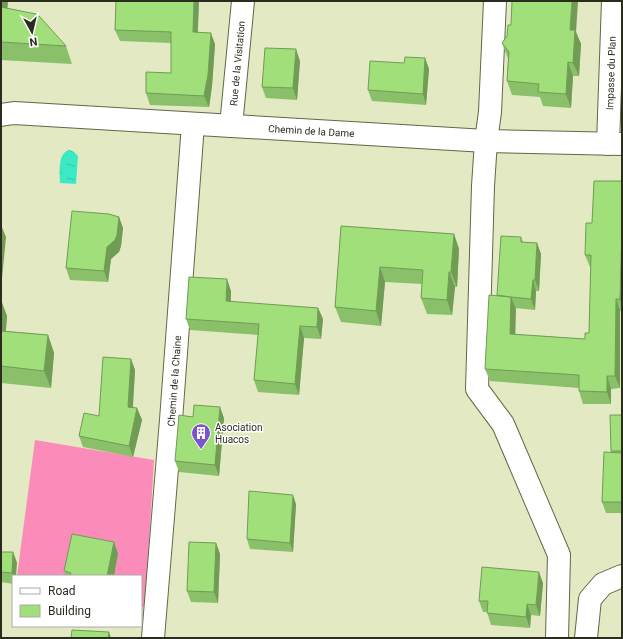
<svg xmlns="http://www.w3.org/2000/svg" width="623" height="639" font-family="Roboto,sans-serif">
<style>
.garden{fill:#fb8bb9}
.water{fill:url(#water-ripples)}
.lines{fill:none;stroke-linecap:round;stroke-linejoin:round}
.minor-casing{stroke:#636745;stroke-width:24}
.minor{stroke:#fff;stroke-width:22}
.wall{fill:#8ac069}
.shaded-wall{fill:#709c55}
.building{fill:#a0df7a;stroke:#709c55}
.labels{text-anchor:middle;stroke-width:3;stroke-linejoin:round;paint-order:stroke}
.street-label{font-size:10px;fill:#2a2c1e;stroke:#fff}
.poi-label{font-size:10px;fill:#2a2c1e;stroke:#fff;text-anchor:start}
</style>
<defs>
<pattern id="water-ripples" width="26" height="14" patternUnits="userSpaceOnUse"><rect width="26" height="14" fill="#3beac5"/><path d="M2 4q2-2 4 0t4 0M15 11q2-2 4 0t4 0" fill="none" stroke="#34c9a9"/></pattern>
</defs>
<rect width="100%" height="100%" fill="#e3e9c2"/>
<path class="garden" d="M35,440l119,20 -9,147h-4v-31h-27l4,-22 -48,22h-53z"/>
<path class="water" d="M70,150l4,2 4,4 -2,28 -16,-1c0,-10 -3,-31 10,-33z"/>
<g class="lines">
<defs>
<g id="minor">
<path d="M495,1l-5,111 -4,29 -3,45 -6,203 26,35 56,131 -2,83"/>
<path id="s1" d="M1,115l13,-2 472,28 136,3"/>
<path id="s2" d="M231,126l12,-125"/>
<path id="s3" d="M608,144l5,-143"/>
<path id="s4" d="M153,638l18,-218 22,-296"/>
<path d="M586,638l4,-39 13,-15 19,-8"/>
</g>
</defs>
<use href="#minor" class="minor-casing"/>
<use href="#minor" class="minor"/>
</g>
<g class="wall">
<path d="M1,1h7l-1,7 59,38 6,18 -71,-4z"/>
<path d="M116,1h83l-1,31 17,12 -3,42 -3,21 -59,-2 -4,-12 25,-20v-30l-51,-2 -5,-11z"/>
<path d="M511,25l65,7 5,12 -2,32h-6l-2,32 -28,-2 -3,-9 -28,-2 -5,-14 1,-22 -1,-3 -5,-13 5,-7z"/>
<path d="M425,58l4,11 -3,36 -54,-4 -4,-11 36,-27z"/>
<path d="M300,61l-3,39 -31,-2 -4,-11z"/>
<path d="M622,181v130h-2v77l-9,1v15h-28l-4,-13v-3l-89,-7 -5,-12 12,-74 24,-58 2,5 14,1 4,11 -2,37h-3l-1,19 -20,-2v26l70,5 4,-6 2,-66h-1l-5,-12 7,-32z"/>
<path d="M119,217l4,11 -2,18 -2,6 -8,7 -3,23 -38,-2 -4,-12z"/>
<path d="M341,226l113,8 5,15 -2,38h-2l-3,28 -25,-1 -6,-16 1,-14 -37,-2 -4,44 -40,-4 -6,-15z"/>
<path d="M231,291v11l87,6 5,11 -2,20 -17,-1 -5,57 -41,-3 -4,-12 4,-45 -68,-5 -4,-11z"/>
<path d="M1,300l6,16 -1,15 42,4 6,18 -3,35 -50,-5z"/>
<path d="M131,359l4,11 -2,38h4l5,12 -9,37 -50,-10 -4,-11 20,-20z"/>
<path d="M622,415v98h-16l-4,-11 9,-50v-1z"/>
<path d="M224,418l-5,58 -40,-4 -4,-11z"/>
<path d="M296,504l-3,48 -43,-3 -3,-10z"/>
<path d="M114,542l4,12 -4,22h-48l-2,-5z"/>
<path d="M216,543l4,11 -2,49 -27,-1 -4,-11z"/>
<path d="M1,552h12l4,11 -4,13v8l-12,-2z"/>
<path d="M543,583l-3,33 -9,-1 -1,13 -39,-3 -4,-13h-4l-4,-11z"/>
</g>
<g class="shaded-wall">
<path d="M1,1h7l-2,24 -5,-15z"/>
<path d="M194,1h5l-2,42 -4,-11z"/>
<path d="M572,1h6l-2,31 5,12 -2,32 -6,-13 -3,-33z"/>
<path d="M211,33l4,11 -3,42 -3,21 -5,-11z"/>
<path d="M296,49l4,12 -3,39 -4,-12z"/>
<path d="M425,58l4,11 -3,36 -3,-11z"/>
<path d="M568,62l5,14 -2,32 -5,-14z"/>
<path d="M119,217l4,11 -2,18 -2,6 -8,7 -3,23 -4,-11 3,-24z"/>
<path d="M1,225l5,12 -5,52z"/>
<path d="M622,229v76l-2,-6z"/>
<path d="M454,234l5,15 -2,38 -6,-15z"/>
<path d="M537,243l4,11 -2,37 -4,-11z"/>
<path d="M380,267l5,15 -4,44 -5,-15z"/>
<path d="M449,272l6,15 -3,28 -5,-15z"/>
<path d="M227,279l4,12 -1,22 -4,-12z"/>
<path d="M533,280l3,11 -1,19 -4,-11z"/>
<path d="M511,297l5,12 -1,37 -5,-12z"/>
<path d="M616,299l4,12v77l-5,-12z"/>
<path d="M1,300l6,16 -3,32 -3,-8z"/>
<path d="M318,308l5,11 -2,20 -4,-12z"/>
<path d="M300,326l4,12 -5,57 -4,-11z"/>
<path d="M48,335l6,18 -3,35 -7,-17z"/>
<path d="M131,359l4,11 -3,48 -4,-11z"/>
<path d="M607,376l4,13v15l-4,-12z"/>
<path d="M220,407l4,11 -5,58 -4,-11z"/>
<path d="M137,408l5,12 -9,37 -4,-11z"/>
<path d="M293,495l3,9 -3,48 -3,-9z"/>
<path d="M114,542l4,12 -4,22h-7z"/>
<path d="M216,543l4,11 -2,49 -4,-11z"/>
<path d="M13,552l4,11 -1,13h-3v1l-1,-4z"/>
<path d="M539,572l4,11 -3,33 -4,-11z"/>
<path d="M527,604l4,11 -1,13 -4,-11z"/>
<path d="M109,632l2,6h-3z"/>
</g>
<g class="building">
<path d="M116,1h78l-1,31 18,1 -3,42 -4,21 -58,-3v-21l25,1v-41l-56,-2z"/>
<path d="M512,1h60l-2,29h5l-2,33 -5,-1 -2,32 -28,-2 1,-8 -32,-3 2,-29 -7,-9 5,-7 1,-11h3z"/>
<path d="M1,7l35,7 4,3 26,29 -65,-4z"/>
<path d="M265,48l31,1 -3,39 -31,-1z"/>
<path d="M405,57l20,1 -2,36 -55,-4 2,-29 34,2z"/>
<path d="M594,181h28v48l-2,70h-4l-1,77h-8v16l-28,-1v-16l-94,-6 4,-74 22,2 -1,37 75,5v-6h4l2,-78h-6l1,-32h6z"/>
<path d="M72,211l37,3 10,3 -2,18 -2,5 -8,7 -3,24 -38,-3z"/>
<path d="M341,226l113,8 -3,38h-2l-2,28 -26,-2 2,-28 -43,-3 -4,44 -41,-4z"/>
<path d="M501,236l20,1v5l16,1 -2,37h-2l-2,19 -20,-2 -14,-2z"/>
<path d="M189,277l38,2 -1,22 92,7 -1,19 -17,-1 -5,58 -41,-4 5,-56 -73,-5z"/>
<path d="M1,331l47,4 -4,36 -43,-5z"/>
<path d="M103,357l28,2 -3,48 9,1 -8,38 -50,-10 5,-23 15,3z"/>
<path d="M194,405l26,2 -5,58 -40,-4 4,-46 14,2z"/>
<path d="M610,415h12v36h-11z"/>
<path d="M604,452l18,1v49h-20z"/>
<path d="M249,491l44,4 -3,48 -43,-4z"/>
<path d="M72,534l42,8 -7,34h-37l1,-3 -7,-2z"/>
<path d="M189,542l27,1 -2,49 -27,-1z"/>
<path d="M1,552h12l-1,21 -11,-1z"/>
<path d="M482,567l57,5 -3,33 -9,-1 -1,13 -39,-4 1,-12h-9z"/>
<path d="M72,630l37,2 -1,6h-37z"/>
</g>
<defs>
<symbol id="building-pin" viewBox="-11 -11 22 30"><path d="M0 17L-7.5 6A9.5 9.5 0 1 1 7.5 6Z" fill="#7b54cd" stroke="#fff"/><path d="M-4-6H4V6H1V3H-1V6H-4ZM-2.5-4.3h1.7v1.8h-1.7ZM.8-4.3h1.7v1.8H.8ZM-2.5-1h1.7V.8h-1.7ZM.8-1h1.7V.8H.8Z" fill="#fff"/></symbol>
</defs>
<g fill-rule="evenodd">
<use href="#building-pin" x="190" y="422" width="22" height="30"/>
</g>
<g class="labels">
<g class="street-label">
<text dy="4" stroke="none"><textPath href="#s2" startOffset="63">Rue de la Visitation</textPath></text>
<text dy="4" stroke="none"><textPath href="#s3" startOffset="71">Impasse du Plan</textPath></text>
<text dy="4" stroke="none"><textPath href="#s1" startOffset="311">Chemin de la Dame</textPath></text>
<text dy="4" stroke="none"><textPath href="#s4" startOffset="258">Chemin de la Chaine</textPath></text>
</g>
<g class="poi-label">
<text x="215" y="431">Asociation<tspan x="215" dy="12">Huacos</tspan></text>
</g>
</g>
<rect width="623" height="639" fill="none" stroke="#2a2c1e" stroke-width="4"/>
<rect x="12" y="575" width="130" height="52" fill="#ffffff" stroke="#aaaba5"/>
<rect x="20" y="588" width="20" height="6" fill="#ffffff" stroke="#aaaba5"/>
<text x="48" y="595" font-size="12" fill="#2a2c1e">Road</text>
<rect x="20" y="605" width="20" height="12" fill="#a0df7a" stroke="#aaaba5"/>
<text x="48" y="615" font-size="12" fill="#2a2c1e">Building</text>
<g transform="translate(32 32) rotate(172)" stroke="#ffffff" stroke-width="3" paint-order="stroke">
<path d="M0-3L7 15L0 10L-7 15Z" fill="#2a2c1e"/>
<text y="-6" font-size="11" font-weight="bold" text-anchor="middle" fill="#2a2c1e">N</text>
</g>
</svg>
